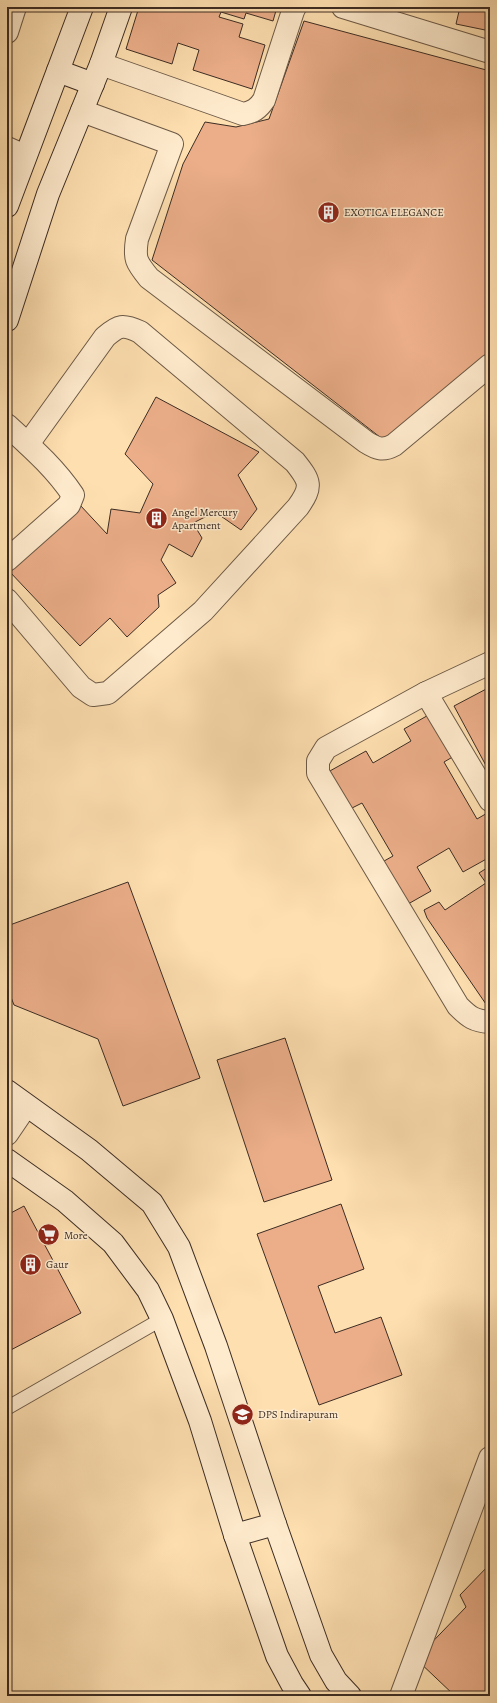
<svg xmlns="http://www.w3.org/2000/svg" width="497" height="1703" font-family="Alegreya,serif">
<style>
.building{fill:#ebae89;stroke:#3c2c23}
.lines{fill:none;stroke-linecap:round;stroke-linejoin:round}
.lane-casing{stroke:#6c5946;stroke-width:15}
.street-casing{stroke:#6c5946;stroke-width:24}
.secondary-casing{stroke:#3c2c23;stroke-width:24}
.lane{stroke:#feeacc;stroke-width:13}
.street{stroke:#feeacc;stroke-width:22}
.secondary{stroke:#feeacc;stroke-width:22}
.labels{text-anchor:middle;stroke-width:3;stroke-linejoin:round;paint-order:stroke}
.poi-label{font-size:11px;fill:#3c2c23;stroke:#feeacc;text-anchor:start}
</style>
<rect width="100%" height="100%" fill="#fedfb0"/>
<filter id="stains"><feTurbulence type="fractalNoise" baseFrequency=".005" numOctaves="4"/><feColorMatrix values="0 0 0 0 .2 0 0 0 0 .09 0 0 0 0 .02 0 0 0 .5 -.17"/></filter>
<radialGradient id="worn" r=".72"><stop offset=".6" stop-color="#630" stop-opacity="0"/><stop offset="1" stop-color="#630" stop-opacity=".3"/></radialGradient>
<g class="building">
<path d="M139,7h8l9,3v-3h121l-4,14 -27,-8 -2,6 -23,-7 -2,5 24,7 -4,13 26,8 -13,44 -59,-19 6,-20 -21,-7 -6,21 -46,-15z"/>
<path d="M460,7h30v24l-34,-7z"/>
<path d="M304,21l186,50v282l-105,88 -233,-181 31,-96 22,-42 31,5 33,-8z"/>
<path d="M156,397l103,55 -21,23 19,34 -16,21 -26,-18 -22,11 9,15 -10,19 -23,-13 -8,16 15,23 -18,12 1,12 -32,30 -17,-19 -30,28 -71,-75 71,-66 27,29 4,-25 29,4 13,-29 -28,-30z"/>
<path d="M490,687v86l-36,-67z"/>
<path d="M432,713l24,42 -12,7 33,57 12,-7 1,1v44l-27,15 -14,-24 -32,19 14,24 -30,17 -24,-43 16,-9 -31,-53 -12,6 -22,-37 38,-21 7,12 38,-22 -7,-12z"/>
<path d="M490,866v144l-63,-92 -3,-8 15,-8 6,8 41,-27 -7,-10z"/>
<path d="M128,882l72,196 -77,28 -25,-67 -84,-34 -7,-18v-61z"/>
<path d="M285,1038l47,142 -68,22 -47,-142z"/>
<path d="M341,1204l23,65 -46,17 17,47 46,-16 21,58 -83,30 -62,-171z"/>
<path d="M24,1206l57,107 -74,39v-137z"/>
<path d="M490,1564v130l-1,2h-34l-39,-37 50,-52 -6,-12z"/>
</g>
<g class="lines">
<defs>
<path id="lane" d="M7,1408l155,-89"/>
<g id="street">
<path d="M343,7l147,45"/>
<path d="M7,32l8,-25"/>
<path d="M101,64l142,50c10,-2 15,-5 21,-14l29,-89 2,-4"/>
<path d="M82,111l90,33 -35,95c-3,20 -1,23 12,39l217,164c11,7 17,9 28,3l96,-80"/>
<path d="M7,148l18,8"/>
<path d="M7,425c24,22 48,43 66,70l-4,10 -62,55"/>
<path d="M7,600l74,87 12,8 15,-2 95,-82 95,-104c15,-21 12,-26 -3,-45l-155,-130c-17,-8 -21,-7 -35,5l-77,107"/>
<path d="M490,663l-64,30 -100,55 -8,13v12l140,233c11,11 16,15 32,16"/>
<path d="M426,693l64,107"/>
<path d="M7,1134l19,-28"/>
<path d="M401,1696l89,-238"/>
</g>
<g id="secondary">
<path d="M58,71l35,13"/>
<path d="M7,206l75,-199"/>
<path d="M7,320l41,-126 53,-130 20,-57"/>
<path d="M7,1091l82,59 63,53 27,44 37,99 59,178 46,131 15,26 14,15"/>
<path d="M7,1160l58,41 48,42 35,47 14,29 38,102 35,114 42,121 15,28 8,12"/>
<path d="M235,1535l40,-11"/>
</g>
</defs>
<use href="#lane" class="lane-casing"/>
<use href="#street" class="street-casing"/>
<use href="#secondary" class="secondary-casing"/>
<use href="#lane" class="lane"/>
<use href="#street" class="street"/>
<use href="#secondary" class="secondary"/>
</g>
<defs>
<symbol id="building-disc" viewBox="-11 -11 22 22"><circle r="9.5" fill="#8f2418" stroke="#feeacc"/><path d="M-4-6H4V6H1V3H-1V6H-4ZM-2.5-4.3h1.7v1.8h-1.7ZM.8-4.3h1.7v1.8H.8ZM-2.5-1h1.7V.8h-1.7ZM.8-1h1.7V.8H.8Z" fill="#fff"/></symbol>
<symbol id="supermarket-disc" viewBox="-11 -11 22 22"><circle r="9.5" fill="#8f2418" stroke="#feeacc"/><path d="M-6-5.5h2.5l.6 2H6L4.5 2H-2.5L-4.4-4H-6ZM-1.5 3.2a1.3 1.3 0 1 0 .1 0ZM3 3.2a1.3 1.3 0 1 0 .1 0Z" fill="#fff"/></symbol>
<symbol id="school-disc" viewBox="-11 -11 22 22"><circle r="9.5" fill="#8f2418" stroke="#feeacc"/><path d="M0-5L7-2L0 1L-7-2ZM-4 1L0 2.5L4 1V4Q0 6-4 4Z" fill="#fff"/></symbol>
</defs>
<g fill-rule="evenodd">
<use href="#building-disc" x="316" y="200" width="25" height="25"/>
<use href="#building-disc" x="144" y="506" width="25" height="25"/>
<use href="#supermarket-disc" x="36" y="1222" width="25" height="25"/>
<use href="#building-disc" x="18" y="1252" width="25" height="25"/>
<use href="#school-disc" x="230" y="1402" width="25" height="25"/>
</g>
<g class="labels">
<g class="poi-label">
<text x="344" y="216">EXOTICA ELEGANCE</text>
<text x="172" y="516">Angel Mercury<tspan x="172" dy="13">Apartment</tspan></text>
<text x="64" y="1239">More</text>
<text x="46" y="1268">Gaur</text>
<text x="258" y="1418">DPS Indirapuram</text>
</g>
</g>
<rect width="497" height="1703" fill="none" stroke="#fedfb0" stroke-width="24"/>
<rect x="8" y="8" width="481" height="1687" fill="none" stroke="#3c2c23" stroke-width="2"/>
<rect x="12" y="12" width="473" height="1679" fill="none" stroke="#3c2c23"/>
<rect width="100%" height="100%" filter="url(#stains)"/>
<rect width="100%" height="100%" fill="url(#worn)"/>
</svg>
